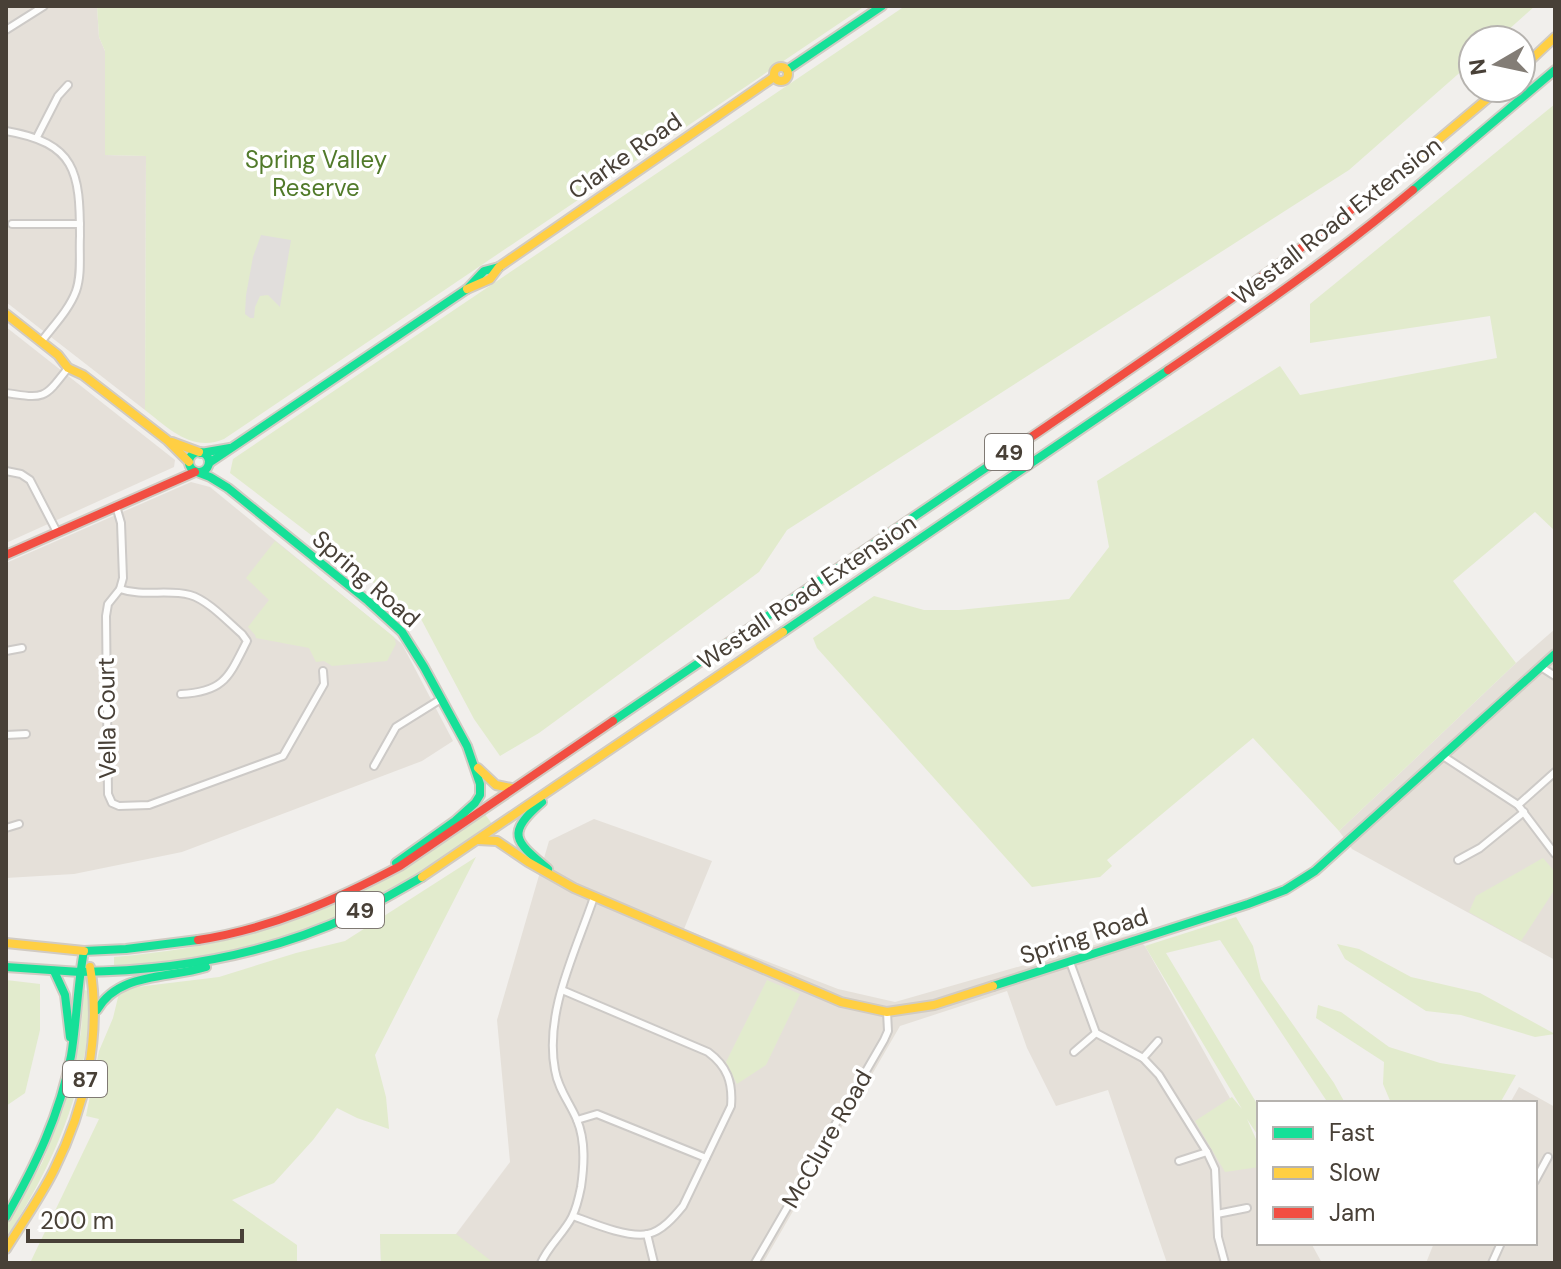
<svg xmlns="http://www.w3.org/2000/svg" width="1561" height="1269" font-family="'DM Sans',sans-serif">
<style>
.residential{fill:#e5e0d9}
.green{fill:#e2ebcd}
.parking{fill:#e1dedc}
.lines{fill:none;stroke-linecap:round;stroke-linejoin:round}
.street-casing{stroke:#cdcac7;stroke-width:10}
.fast-casing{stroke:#d1cbc3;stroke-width:12}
.slow-casing{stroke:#d1cbc3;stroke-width:12}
.jam-casing{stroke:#d1cbc3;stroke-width:12}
.street{stroke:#fdfdfc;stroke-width:6}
.fast{stroke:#16e098;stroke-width:8}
.slow{stroke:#ffcf43;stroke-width:8}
.jam{stroke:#f24e42;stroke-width:8}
.labels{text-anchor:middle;stroke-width:7;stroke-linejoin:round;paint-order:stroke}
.shield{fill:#fff;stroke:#7f7973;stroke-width:2}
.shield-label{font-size:22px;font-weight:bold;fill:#484037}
.street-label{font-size:24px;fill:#484037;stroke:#fff}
.park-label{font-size:24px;fill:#517a2a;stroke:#fff}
</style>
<rect width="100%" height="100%" fill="#f1efec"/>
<g class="residential">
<path d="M6,6h91l2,31 6,14v104l41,1 -1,254 -139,-108z"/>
<path d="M6,327l169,133 -1,7 -168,76z"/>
<path d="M191,482l19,5 192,157 51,97 -31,20 -240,91 -108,22 -68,4v-315z"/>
<path d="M1555,629v331l-203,-111 -13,-18 177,-168z"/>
<path d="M594,819l118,42 -28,68 154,60 57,13 238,-68 12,12 114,204v93h52l11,20h-155l-59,-173 -52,16 -29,-58 -20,-57 -107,35 -137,237h-382l-1,-29h76l54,-72 -13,-142 52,-179z"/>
<path d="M1519,1087l36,20v156h-129l8,-20h101v-140h-25z"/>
</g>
<g class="green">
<path d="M97,6h768l-641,433c-31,14 -56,-11 -79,-29l1,-254 -41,-1v-104l-6,-14z"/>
<path d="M905,6h630l-38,34h-24v21l-124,109 -562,360 -28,42 -220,161 -39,23 -26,-37 -53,-100 -191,-146 3,-14z"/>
<path d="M1555,104v427l-20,-19 -82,69 63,82 -177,168 -86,-93 -146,122 5,6 -12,11 -68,10 -215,-239 -4,-10 61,-42 50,14h35l110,-11 40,-52 -12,-66 183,-115 20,29 197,-37 -7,-42 -180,27v-39z"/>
<path d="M275,541l119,96 2,7 -9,17 -55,5 -8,-5 -8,1 -7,-14 -53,-10 -1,-3 -7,-8 21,-27 -23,-22z"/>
<path d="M484,813l9,12c-24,16 -47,34 -72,48 -24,14 -50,28 -75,40 -74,32 -152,48 -232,53v-9c75,-7 141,-19 210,-48z"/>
<path d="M476,857l-101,198 11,42 3,32 -32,-11 -20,-10 -24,32 -39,43 -42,17 65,45v18h-267l69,-144 -13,-3 13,-65 14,-33 7,-29 99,-12 77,-24 49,-12z"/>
<path d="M1543,858l12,14v17l-34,52 -52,-29 7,-16z"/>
<path d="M1236,917l17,29 8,33 73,104 11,20h-17l-108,-163 -54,13 93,154v30l-12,-18 12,27v21l-34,5 -30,-51 37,-24 10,12 -97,-163z"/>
<path d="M1337,944l22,5 52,28 69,16 75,41 -20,3 -74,-22 -35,-4 -81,-52z"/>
<path d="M6,980l34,4v46l-15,63 -19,13z"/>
<path d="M767,980l33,14 -34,71 -29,19 -11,-22z"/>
<path d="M84,990l6,1c2,20 -2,41 -5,61 -13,71 -41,126 -79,187v-14l36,-62 21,-53 13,-51 5,-28z"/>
<path d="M1318,1005l23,7 48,35 51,16 76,12 -16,28h-109l-8,-19 1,-22 -68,-44z"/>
<path d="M380,1234h76l38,29h-113z"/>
</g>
<path class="parking" d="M261,235l30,5 -11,67 -12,-12 -8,1 -5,11 -1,11h-4l-5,-4 1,-19 7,-38z"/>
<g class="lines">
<defs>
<g id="street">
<path d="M6,30l38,-24"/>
<path d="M6,131c70,12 74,41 74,105 -1,18 2,38 -4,55 -7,19 -23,35 -35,51"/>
<path d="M37,137l21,-41 10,-11"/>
<path d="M12,224h68"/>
<path d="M6,393c39,6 38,6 62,-25"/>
<path d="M6,471l15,3 9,6 27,52"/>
<path d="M116,506l5,17 2,55 -3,11 -12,15 -2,12 2,178 4,9 7,3 30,-1 134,-49 41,-72 -1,-13"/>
<path d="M120,589c23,8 47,0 70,6 18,5 38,27 52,39l5,7c-18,35 -22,51 -66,53"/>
<path d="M6,651l16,-3"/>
<path d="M1541,667l14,9"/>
<path d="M6,735l20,-1"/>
<path d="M1443,756l75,49 37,49"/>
<path d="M374,766l22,-39 45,-28"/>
<path d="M1518,805l37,-33"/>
<path d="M6,828l13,-4"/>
<path d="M1458,860l22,-12 44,-36"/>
<path d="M1070,962l26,71 47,25 16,17 48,77 8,17 3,68 7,26"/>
<path d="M562,990l146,62c19,14 25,30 23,54l-48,100c-9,11 -21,25 -35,28 -21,4 -56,-11 -75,-18"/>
<path d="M1074,1052l22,-19"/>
<path d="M1143,1058l15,-17"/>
<path d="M577,1120l20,-6 109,44"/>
<path d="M1179,1161l28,-9"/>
<path d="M1535,1181l13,-24"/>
<path d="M1217,1214l30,-6"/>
<path d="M647,1234l7,29"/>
<path d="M541,1263c7,-17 23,-30 31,-46 4,-8 7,-20 9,-30 3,-21 5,-46 -4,-67 -7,-17 -19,-31 -22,-50 -11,-58 21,-119 39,-173"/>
<path d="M755,1263l129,-223 4,-9 -1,-19"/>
<path d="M1492,1263l9,-20"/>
</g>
<g id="fast">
<path d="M787,70l95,-64"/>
<path d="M1413,190l142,-120"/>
<circle cx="199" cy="462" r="10"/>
<path d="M201,453l29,-5"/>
<path d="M209,463l258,-174 17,-18 15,-4"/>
<path d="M197,472l13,5 18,11 140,113 34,31 22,35 43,79 13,38v11l-5,8 -20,18 -59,42"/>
<path d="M783,632l385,-262"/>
<path d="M613,721l380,-258"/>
<path d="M542,802c-37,32 -27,39 6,67"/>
<path d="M6,967l74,5"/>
<path d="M54,971l11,24 5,42"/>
<path d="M80,972c94,-1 187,-17 273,-57 24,-12 46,-25 69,-38"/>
<path d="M993,986l255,-82 37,-14 30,-19 240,-217"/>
<path d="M97,1010c22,-38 71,-31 109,-43"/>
<path d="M6,1217c29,-51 54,-102 65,-161 6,-35 6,-70 13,-105l42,-2 72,-9"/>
</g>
<g id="slow">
<circle cx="781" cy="74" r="7"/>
<path d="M1521,69l34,-32"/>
<path d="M1412,162l88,-74"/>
<path d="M467,289l23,-10 9,-12 275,-190"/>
<path d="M6,314l52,41 10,13 15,7 84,65 22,22"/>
<path d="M172,442l27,10"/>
<path d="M478,768l18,17 15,3"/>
<path d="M478,840l19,1 31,21 46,26 267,114 46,10 47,-7 59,-19"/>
<path d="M422,877l361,-245"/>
<path d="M6,943l78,8"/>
<path d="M6,1249c16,-26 34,-51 48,-79 31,-62 48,-134 36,-203"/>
</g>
<g id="jam">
<path d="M1168,370c84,-57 168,-115 245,-180"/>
<path d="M993,463c142,-97 285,-192 419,-301"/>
<path d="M6,555l189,-83"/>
<path d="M198,940c72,-11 138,-40 202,-74l213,-145"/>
</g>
</defs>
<use href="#street" class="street-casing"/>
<use href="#fast" class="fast-casing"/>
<use href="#slow" class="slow-casing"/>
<use href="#jam" class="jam-casing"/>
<use href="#street" class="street"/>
<use href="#fast" class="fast"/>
<use href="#slow" class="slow"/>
<use href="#jam" class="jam"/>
</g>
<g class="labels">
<g class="shield">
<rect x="985" y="434" width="48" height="36" rx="6"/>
<rect x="336" y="892" width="48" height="36" rx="6"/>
<rect x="63" y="1061" width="44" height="36" rx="6"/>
</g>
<g class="shield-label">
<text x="1009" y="460">49</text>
<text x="360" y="918">49</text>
<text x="85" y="1087">87</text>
</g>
<g class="street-label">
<text transform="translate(625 156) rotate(-35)" y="8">Clarke Road</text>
<text transform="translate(1337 221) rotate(-38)" y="8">Westall Road Extension</text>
<text transform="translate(366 579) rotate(41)" y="8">Spring Road</text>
<text transform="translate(807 592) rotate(-34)" y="8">Westall Road Extension</text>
<text transform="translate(107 718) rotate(-91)" y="8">Vella Court</text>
<text transform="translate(1084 936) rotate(-18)" y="8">Spring Road</text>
<text transform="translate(827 1139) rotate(-60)" y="8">McClure Road</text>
</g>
<g class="park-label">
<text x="316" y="168">Spring Valley<tspan x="316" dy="28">Reserve</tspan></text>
</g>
</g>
<rect width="1561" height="1269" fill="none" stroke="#484037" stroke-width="16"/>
<rect x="1257" y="1101" width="280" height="144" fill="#ffffff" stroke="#b6b3af" stroke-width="2"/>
<rect x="1273" y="1127" width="40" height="12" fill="#16e098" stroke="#b6b3af" stroke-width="2"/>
<text x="1329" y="1141" font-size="24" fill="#484037">Fast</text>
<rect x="1273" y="1167" width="40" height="12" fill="#ffcf43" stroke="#b6b3af" stroke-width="2"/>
<text x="1329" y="1181" font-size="24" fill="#484037">Slow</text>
<rect x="1273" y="1207" width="40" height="12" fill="#f24e42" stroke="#b6b3af" stroke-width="2"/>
<text x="1329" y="1221" font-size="24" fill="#484037">Jam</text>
<g transform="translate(1497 64) rotate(261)"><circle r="38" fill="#ffffff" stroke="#b6b3af" stroke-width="2"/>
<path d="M0-6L14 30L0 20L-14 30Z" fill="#837d76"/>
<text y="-12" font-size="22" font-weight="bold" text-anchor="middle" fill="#484037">N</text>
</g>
<path d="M28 1229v12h214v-12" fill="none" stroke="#484037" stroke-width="4"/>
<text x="40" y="1229" font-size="24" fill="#484037" stroke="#ffffff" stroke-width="6" paint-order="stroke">200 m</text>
</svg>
